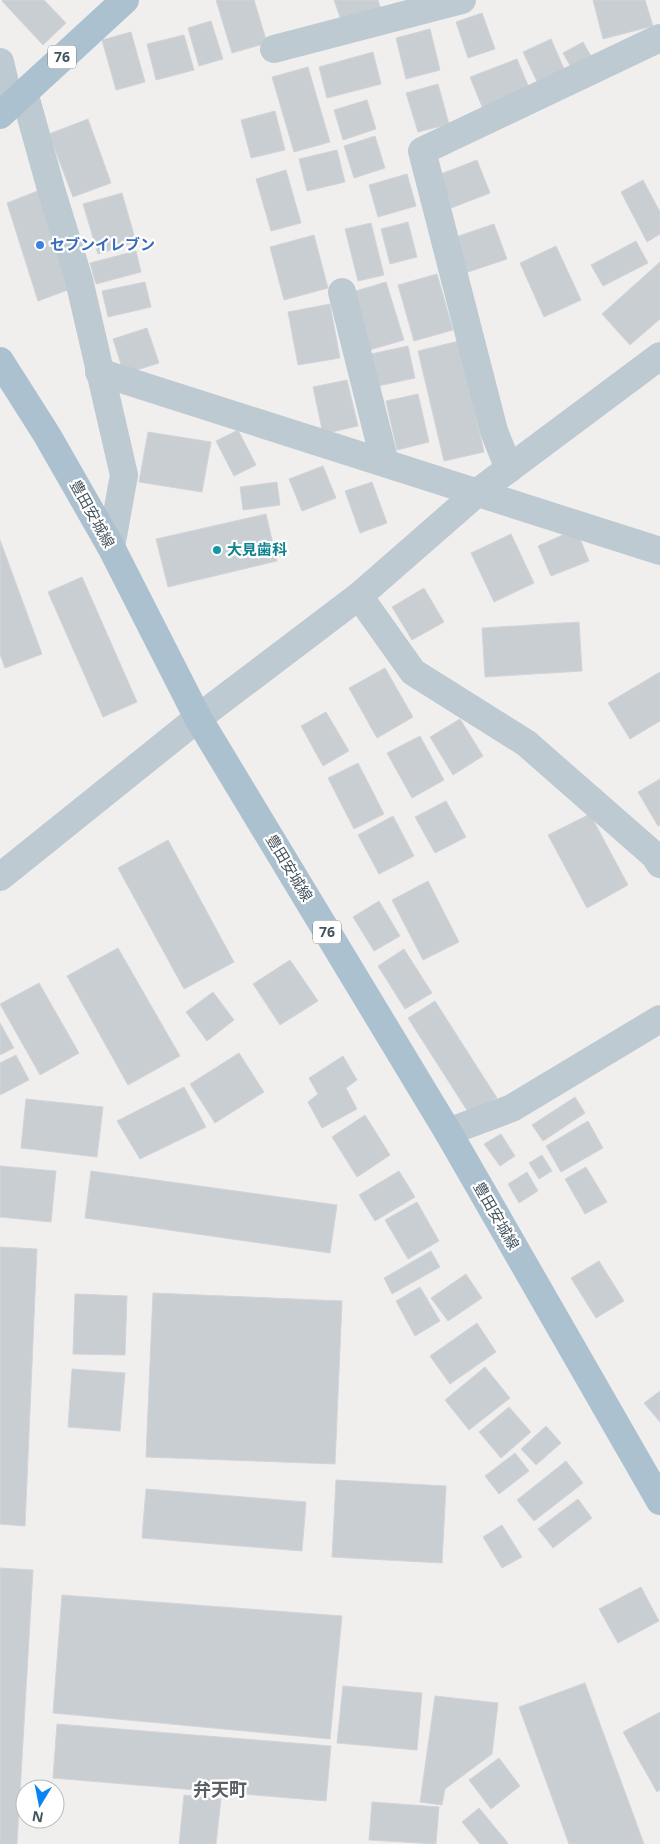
<svg xmlns="http://www.w3.org/2000/svg" width="660" height="1844" font-family="'Open Sans','Noto Sans JP',sans-serif">
<style>
.building{fill:#c9ced3;stroke:#d1d5da}
.lines{fill:none;stroke-linecap:round;stroke-linejoin:round}
.minor{stroke:#bdcad2;stroke-width:28}
.major{stroke:#abc1d0;stroke-width:28}
.shop-dot{fill:#3f7fe0;stroke:#fff;stroke-width:2}
.culture-dot{fill:#0f9aa8;stroke:#fff;stroke-width:2}
.labels{text-anchor:middle;stroke-width:4.5;stroke-linejoin:round;paint-order:stroke}
.shield{fill:#fff;stroke:#7c878e;stroke-width:1}
.shield-label{font-size:14px;font-weight:bold;fill:#44545d}
.shop-label{font-size:15px;font-weight:bold;fill:#366cbe;stroke:#fff;text-anchor:start}
.street-label{font-size:15px;fill:#44545d;stroke:#fff}
.culture-label{font-size:15px;font-weight:bold;fill:#0d838f;stroke:#fff;text-anchor:start}
.quarter-label{font-size:18px;font-weight:bold;fill:#5a5f64;stroke:#fff}
</style>
<rect width="100%" height="100%" fill="#f1eeee"/>
<g class="building">
<path d="M3,0h41l22,23 -23,22 -41,-44z"/>
<path d="M216,0h38l13,43 -35,10z"/>
<path d="M334,0h44l3,10 -39,13z"/>
<path d="M593,0h52l8,26 -50,13z"/>
<path d="M482,13l13,36 -27,9 -12,-36z"/>
<path d="M211,21l12,38 -24,7 -11,-38z"/>
<path d="M430,29l10,41 -34,9 -10,-41z"/>
<path d="M131,32l14,50 -29,8 -14,-50z"/>
<path d="M184,35l10,35 -38,10 -9,-36z"/>
<path d="M551,39l17,39 -27,12 -18,-38z"/>
<path d="M583,42l13,23 -20,11 -13,-23z"/>
<path d="M373,52l8,32 -54,14 -8,-31z"/>
<path d="M517,59l13,31 -47,19 -13,-32z"/>
<path d="M308,67l22,75 -36,10 -22,-75z"/>
<path d="M438,84l11,40 -31,8 -12,-39z"/>
<path d="M367,100l9,29 -33,11 -9,-30z"/>
<path d="M275,111l10,39 -34,8 -10,-38z"/>
<path d="M88,119l23,64 -38,14 -24,-63z"/>
<path d="M375,136l10,32 -31,10 -10,-32z"/>
<path d="M337,150l8,32 -38,9 -8,-32z"/>
<path d="M477,160l13,33 -44,17 -13,-33z"/>
<path d="M286,170l15,53 -30,8 -15,-52z"/>
<path d="M407,174l9,32 -38,11 -9,-32z"/>
<path d="M643,180l17,32v22l-13,8 -26,-50z"/>
<path d="M40,190l33,98 -35,13 -31,-98z"/>
<path d="M122,193l14,49 -38,12 -15,-50z"/>
<path d="M408,222l9,35 -27,7 -9,-35z"/>
<path d="M371,223l13,52 -26,6 -13,-52z"/>
<path d="M494,224l13,35 -45,15 -12,-35z"/>
<path d="M314,235l14,53 -44,12 -14,-53z"/>
<path d="M636,241l12,22 -45,23 -12,-21z"/>
<path d="M556,246l25,54 -37,17 -24,-54z"/>
<path d="M136,251l5,21 -45,12 -6,-21z"/>
<path d="M660,262v57l-30,26 -28,-31z"/>
<path d="M437,274l16,56 -39,11 -16,-56z"/>
<path d="M145,282l6,25 -43,10 -6,-26z"/>
<path d="M386,282l18,58 -38,11 -17,-58z"/>
<path d="M330,304l10,54 -42,7 -10,-53z"/>
<path d="M147,328l12,35 -35,11 -11,-35z"/>
<path d="M459,341l25,111 -40,9 -26,-110z"/>
<path d="M408,346l7,32 -37,8 -7,-32z"/>
<path d="M347,380l11,46 -35,8 -10,-47z"/>
<path d="M418,394l11,48 -32,8 -11,-49z"/>
<path d="M238,430l18,35 -22,11 -18,-35z"/>
<path d="M148,432l63,10 -9,50 -63,-10z"/>
<path d="M323,466l13,32 -34,13 -13,-32z"/>
<path d="M277,482l3,23 -37,5 -3,-23z"/>
<path d="M372,482l15,41 -27,10 -15,-42z"/>
<path d="M266,514l11,47 -109,26 -12,-48z"/>
<path d="M576,529l13,32 -38,15 -13,-30z"/>
<path d="M511,534l23,49 -40,19 -23,-49z"/>
<path d="M0,540l42,114 -37,14 -5,-14z"/>
<path d="M82,577l55,125 -34,15 -55,-125z"/>
<path d="M424,588l20,34 -32,18 -20,-33z"/>
<path d="M579,622l3,49 -97,6 -3,-49z"/>
<path d="M385,668l28,49 -36,21 -28,-50z"/>
<path d="M660,672v49l-30,18 -22,-36z"/>
<path d="M326,712l23,39 -26,15 -22,-40z"/>
<path d="M460,719l23,37 -30,19 -23,-38z"/>
<path d="M420,736l24,44 -32,18 -25,-45z"/>
<path d="M358,763l26,51 -30,15 -26,-51z"/>
<path d="M660,779v46l-2,1 -20,-34z"/>
<path d="M446,801l20,36 -31,16 -20,-36z"/>
<path d="M590,814l38,71 -41,23 -39,-73z"/>
<path d="M393,816l21,40 -35,18 -21,-39z"/>
<path d="M168,840l66,122 -50,27 -66,-121z"/>
<path d="M428,881l31,61 -36,18 -31,-60z"/>
<path d="M379,901l21,35 -26,15 -21,-34z"/>
<path d="M118,948l62,108 -52,29 -61,-109z"/>
<path d="M404,949l28,44 -27,16 -27,-43z"/>
<path d="M290,960l28,41 -38,24 -27,-41z"/>
<path d="M39,983l40,70 -39,22 -40,-71z"/>
<path d="M213,992l21,28 -27,21 -21,-29z"/>
<path d="M435,1001l62,97 -27,17 -62,-97z"/>
<path d="M0,1023l14,25 -14,7z"/>
<path d="M239,1053l25,39 -49,31 -25,-39z"/>
<path d="M16,1055l13,25 -29,15v-32z"/>
<path d="M343,1056l14,24 -11,8 11,21 -35,19 -14,-26 10,-8 -9,-16z"/>
<path d="M184,1087l22,40 -66,32 -23,-38z"/>
<path d="M575,1097l10,16 -42,28 -11,-16z"/>
<path d="M26,1099l77,8 -6,50 -76,-9z"/>
<path d="M365,1115l25,40 -33,22 -25,-40z"/>
<path d="M588,1121l15,27 -42,24 -15,-26z"/>
<path d="M501,1134l14,22 -15,10 -16,-22z"/>
<path d="M542,1155l10,16 -13,8 -10,-16z"/>
<path d="M0,1166l56,5 -5,51 -51,-5z"/>
<path d="M586,1167l21,35 -22,12 -20,-35z"/>
<path d="M91,1171l246,34 -7,48 -245,-35z"/>
<path d="M399,1171l16,26 -40,24 -16,-26z"/>
<path d="M527,1172l11,19 -19,12 -11,-19z"/>
<path d="M417,1202l22,39 -31,18 -23,-39z"/>
<path d="M0,1247l37,2 -12,277 -25,-2z"/>
<path d="M431,1251l9,16 -48,27 -8,-16z"/>
<path d="M599,1261l25,40 -28,17 -25,-40z"/>
<path d="M466,1274l16,24 -34,23 -17,-23z"/>
<path d="M420,1287l20,34 -25,15 -19,-35z"/>
<path d="M153,1293l189,8 -7,163 -189,-7z"/>
<path d="M75,1294l52,2 -2,59 -52,-1z"/>
<path d="M477,1323l19,29 -46,32 -20,-28z"/>
<path d="M485,1367l25,31 -41,32 -24,-30z"/>
<path d="M72,1369l53,4 -5,58 -52,-4z"/>
<path d="M660,1391v31l-16,-19z"/>
<path d="M509,1407l22,25 -30,26 -22,-26z"/>
<path d="M546,1426l15,17 -25,22 -15,-16z"/>
<path d="M515,1453l14,18 -30,23 -14,-18z"/>
<path d="M566,1461l17,22 -49,38 -17,-21z"/>
<path d="M336,1480l110,6 -4,77 -110,-6z"/>
<path d="M146,1489l160,13 -4,49 -160,-13z"/>
<path d="M578,1499l14,19 -39,30 -15,-19z"/>
<path d="M502,1525l20,32 -20,11 -19,-31z"/>
<path d="M0,1568l33,2 -16,274h-17z"/>
<path d="M641,1587l18,34 -41,22 -19,-34z"/>
<path d="M62,1595l280,21 -12,123 -277,-26z"/>
<path d="M585,1683l59,161h-75l-50,-137z"/>
<path d="M343,1686l79,7 -5,57 -80,-7z"/>
<path d="M435,1696l63,7 -6,51 -47,35 -3,16 -22,-3z"/>
<path d="M660,1712v78l-3,2 -34,-60z"/>
<path d="M57,1724l274,22 -5,55 -273,-23z"/>
<path d="M499,1758l21,28 -29,23 -22,-29z"/>
<path d="M184,1795l37,4 -5,45h-37z"/>
<path d="M372,1802l67,5 -3,37 -67,-4z"/>
<path d="M479,1808l29,35 -1,1h-27l-18,-22z"/>
</g>
<g class="lines">
<g class="minor">
<path d="M274,49l188,-49"/>
<path d="M0,62l10,43"/>
<path d="M24,92l27,97 28,91 45,195 -13,72"/>
<path d="M342,292l43,171"/>
<path d="M99,372l561,179"/>
<path d="M509,469l-15,-38 -72,-280 238,-113"/>
<path d="M359,596l54,76 113,71 129,113 5,8"/>
<path d="M0,877l198,-159 161,-122 119,-104 182,-136"/>
<path d="M448,1132l64,-24 148,-89"/>
</g>
<g class="major">
<path d="M0,115l125,-115"/>
<path d="M0,361l47,74 64,112 87,171 250,414 212,369"/>
</g>
</g>
<circle class="shop-dot" cx="40" cy="245" r="5"/>
<circle class="culture-dot" cx="217" cy="550" r="5"/>
<g class="labels">
<g class="shield">
<rect x="48" y="45.5" width="28" height="23" rx="4"/>
<rect x="313" y="920.5" width="28" height="23" rx="4"/>
</g>
<g class="shield-label">
<text x="62" y="62">76</text>
<text x="327" y="937">76</text>
</g>
<g class="shop-label">
<text x="50" y="250">セブンイレブン</text>
</g>
<g class="street-label">
<text transform="translate(92 514) rotate(61)" y="5">豊田安城線</text>
<text transform="translate(289 868) rotate(59)" y="5">豊田安城線</text>
<text transform="translate(496 1216) rotate(60)" y="5">豊田安城線</text>
</g>
<g class="culture-label">
<text x="227" y="555">大見歯科</text>
</g>
<g class="quarter-label">
<text x="220" y="1796">弁天町</text>
</g>
</g>
<g transform="translate(40 1804) rotate(190)"><circle r="24" fill="#ffffff" stroke="#b4bbbe"/>
<path d="M0-4L9 19L0 12L-9 19Z" fill="#0883f1"/>
<text y="-8" font-size="14" font-weight="bold" text-anchor="middle" fill="#44545d">N</text>
</g>
</svg>
